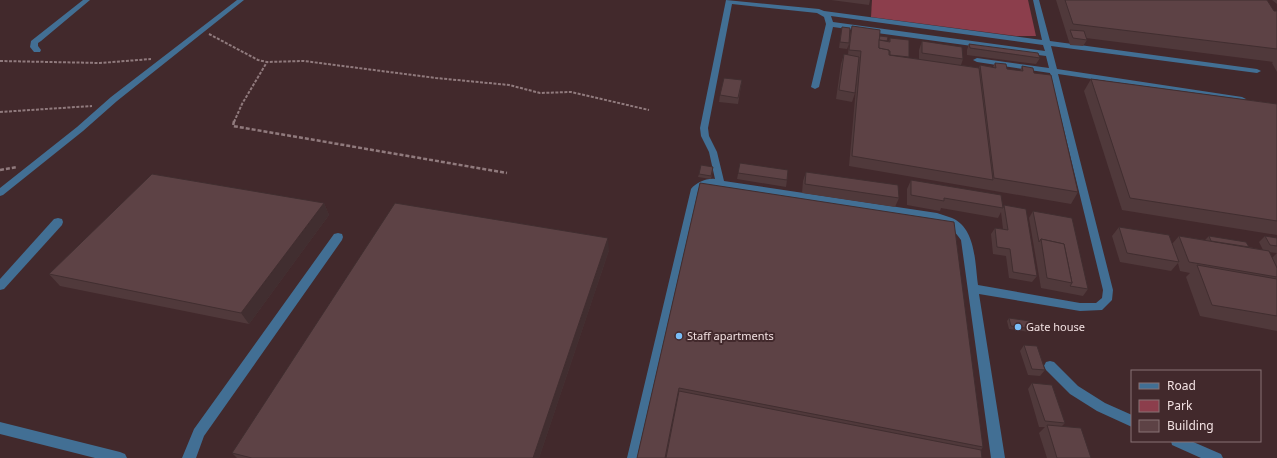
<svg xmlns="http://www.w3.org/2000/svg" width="1277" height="458" font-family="'Noto Sans',sans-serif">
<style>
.green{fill:#8c3e4c}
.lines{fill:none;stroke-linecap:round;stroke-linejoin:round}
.path-far1{stroke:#907a7d;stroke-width:2;stroke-dasharray:3 1.5;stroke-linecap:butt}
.path{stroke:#907a7d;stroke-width:2.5;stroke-dasharray:4 2;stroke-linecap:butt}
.minor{fill:#426f94;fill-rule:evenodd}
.wall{fill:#50393b;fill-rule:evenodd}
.shaded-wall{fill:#412e30}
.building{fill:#5d4245;stroke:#412e30}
.poi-dot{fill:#7abef8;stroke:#42292c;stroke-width:1.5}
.labels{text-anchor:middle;stroke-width:4;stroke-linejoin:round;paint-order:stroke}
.poi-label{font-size:11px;fill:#f2e1e2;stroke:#42292c;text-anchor:start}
</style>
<rect width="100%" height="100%" fill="#42292c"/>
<path class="green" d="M872,0h156l8,36h-20l-145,-19z"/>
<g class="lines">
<g class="path-far1">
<path d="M209,34l49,26 9,2 37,-1 132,17 73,7 31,8 31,-1 78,18"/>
<path d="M0,61l100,2 51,-4"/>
<path d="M0,112l92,-6"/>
<path d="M234,122l8,-18 25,-42"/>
</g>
<g class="path">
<path d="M234,121l-1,5 274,47"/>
<path d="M0,170l17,-3"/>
</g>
<g class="minor">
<path d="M83,0h7l-49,41 -3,2v3l3,4 -1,2h-6l-4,-5 1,-6z"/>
<path d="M237,0h7l-127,101 -34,30 -80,64 -3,1v-8l77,-61 34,-30z"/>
<path d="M726,0l93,9 5,2 218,29 -9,-40h6l11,41 207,28 4,2 -4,2 -206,-27 6,23 185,28 4,2 -4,2 -184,-27 55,216 -1,10 -10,10 -22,1 -101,-17 26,164h-14l-30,-218c-7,-10 -13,-16 -24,-20l-226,-35 -11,6 -59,267h-14l64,-269c5,-6 15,-11 24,-10l-6,-27 -8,-16 -1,-8zM732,4l85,9 7,4 2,7 -15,63 4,2 4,-2 14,-60 213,29 3,12 -72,-10 -4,2 4,2 73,11 53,217 -1,8 -6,5h-16l-102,-18c-3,-21 -2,-57 -26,-67 -5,-2 -10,-3 -15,-5l-213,-32 -7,-29 -8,-16 -1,-8zM831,16l212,29 2,6 -212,-29z"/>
<path d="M58,218l4,1 1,3 -1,3 -58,64 -4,1v-11l54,-60z"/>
<path d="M338,233l4,1 1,3 -1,3 -138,196 -8,22h-14l12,-29 140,-195z"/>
<path d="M1050,361l4,1 24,24 27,17 27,12v12l-35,-16 -27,-17 -24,-24 -2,-4 2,-4z"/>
<path d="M0,422l120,30 5,2 2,4h-32l-95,-24z"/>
<path d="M1171,441h20l30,13 2,4h-22l-29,-13z"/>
</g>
</g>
<g class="wall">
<path d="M831,0h39l-1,5z"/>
<path d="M1056,0h211l7,11h3v61l-5,-9 1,-1 -187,-24 1,2 -4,6 -13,-1z"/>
<path d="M1272,0h5v4z"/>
<path d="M852,26l28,10 7,5h2l1,-3 19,20 10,1v-9l3,-9 41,18 -2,6 18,3 1,-3 13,2 2,-4 12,6 13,2 2,-5 12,7 44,119 -7,12 -222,-38 8,-90 -2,17 -3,9 -16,-3 5,-35 3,-10 4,1 1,-11 -2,5 -8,-1 2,-15 1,-6 8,8z"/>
<path d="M969,44l71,14 -4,6 -69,-9v-5z"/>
<path d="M1091,79l186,25v131l-155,-25 -38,-119z"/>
<path d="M742,80l-4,24 -19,-2 1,-7z"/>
<path d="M740,163l47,17 -1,7 -49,-8z"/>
<path d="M713,170l-2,9 -13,-2 1,-3z"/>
<path d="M806,172l93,26 -4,9 -93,-14 1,-12z"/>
<path d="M911,180l92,28 1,-3 33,71 -5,6 -23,-4 -3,-22 -13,-2 -2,-20 4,-6 8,1 -2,-17 -3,6 -57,-10 -1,3 -33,-6v-16z"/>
<path d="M700,183l283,264 -2,3 -344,8z"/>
<path d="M324,203l5,12 -80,109 -189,-38 -11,-12z"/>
<path d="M1033,211l55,78 -5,7 -42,-8 -12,-70z"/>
<path d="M1119,227l53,17 7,-8 26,4 4,-4 40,11 14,3 -4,-8 6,-6 12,2v93l-77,-15 -14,-39 4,-4 -10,-2 -2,-8 -7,8 -51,-9 -8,-26zM1269,252l8,1 -5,5z"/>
<path d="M609,250l-70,208h-302l-5,-5z"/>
<path d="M1009,318l23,11 -2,3 -21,-3 -2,-8z"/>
<path d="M1024,345l21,25 -5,6 -12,-1 -8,-24z"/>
<path d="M1032,383l33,40 -3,3 29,32h-44l-8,-25 6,-6h-6l-11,-38z"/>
</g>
<g class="shaded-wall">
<path d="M324,203l5,12 -80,109 -8,-11z"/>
<path d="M608,238l1,12 -70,208h-6z"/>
</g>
<g class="building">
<path d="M1065,0h202l7,11h3v38l-204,-25z"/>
<path d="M852,26l28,4 -1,18 10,2v5l90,13 14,112 -141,-24 9,-105 -12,-1z"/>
<path d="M842,27l8,1 -1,15 -9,-1z"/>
<path d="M1070,30l14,1 3,9 -14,-2z"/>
<path d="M880,36l8,1 -1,4 -8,-1z"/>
<path d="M890,38l19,2v17l-19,-2v-4h-1v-1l-10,-2v-8l11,2z"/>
<path d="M922,41l40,6 1,12 -41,-6z"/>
<path d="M969,44l69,9 2,5 -70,-10z"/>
<path d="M844,54l15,3 -4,36 -16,-3z"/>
<path d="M995,63l11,1 1,5 16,2 -1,-5 11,2 1,5 17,2 27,117 -84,-14 -14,-113 16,3z"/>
<path d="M724,78l18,2 -4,18 -18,-3z"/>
<path d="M1091,79l186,25v117l-147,-23z"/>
<path d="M740,163l48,7 -1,10 -49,-7z"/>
<path d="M701,165l12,2 -2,9 -12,-2z"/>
<path d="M806,172l92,13 1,13 -94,-14z"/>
<path d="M152,174l172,29 -83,110 -192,-39z"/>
<path d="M911,180l90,15 2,13 -59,-10v3l-33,-6z"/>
<path d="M700,183l254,39 29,225 -304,-59 -14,70h-28z"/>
<path d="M395,203l213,35 -75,220h-281l-20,-5z"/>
<path d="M1004,205l22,4 11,67 -24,-4 -3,-23 -13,-2 -2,-19 13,2z"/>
<path d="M1033,211l39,7 16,71 -18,-3 2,-3 -8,-39 -23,-5 -2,3z"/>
<path d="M1119,227l50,8 10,27 -52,-9z"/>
<path d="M1179,236l90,15 8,17v9l-88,-15z"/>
<path d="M1209,236l37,6 3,5 -38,-6z"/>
<path d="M1265,236l12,2v8l-7,-1z"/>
<path d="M1041,239l23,5 8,39 -25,-5z"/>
<path d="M1197,265l80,14v37l-65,-11z"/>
<path d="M1009,318l21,3 2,8 -21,-3z"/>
<path d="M1024,345l13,1 8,24 -13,-1z"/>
<path d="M1032,383l20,2 13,38 -20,-2z"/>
<path d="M679,391l302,59 1,8h-316z"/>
<path d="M1047,425l34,3 10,30h-34z"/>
</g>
<g class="poi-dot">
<circle cx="1018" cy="327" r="4"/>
<circle cx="679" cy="336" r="4"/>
</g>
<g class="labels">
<g class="poi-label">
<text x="1026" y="331">Gate house</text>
<text x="687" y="340">Staff apartments</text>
</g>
</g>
<rect x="1131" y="370" width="130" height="72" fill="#42292c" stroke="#887375"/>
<rect x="1139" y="383" width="20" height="6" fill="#426f94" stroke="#887375"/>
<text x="1167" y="390" font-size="12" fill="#f2e1e2">Road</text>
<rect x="1139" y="400" width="20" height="12" fill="#8c3e4c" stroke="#887375"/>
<text x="1167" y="410" font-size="12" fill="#f2e1e2">Park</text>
<rect x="1139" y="420" width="20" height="12" fill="#5d4245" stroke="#887375"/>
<text x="1167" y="430" font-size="12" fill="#f2e1e2">Building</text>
</svg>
